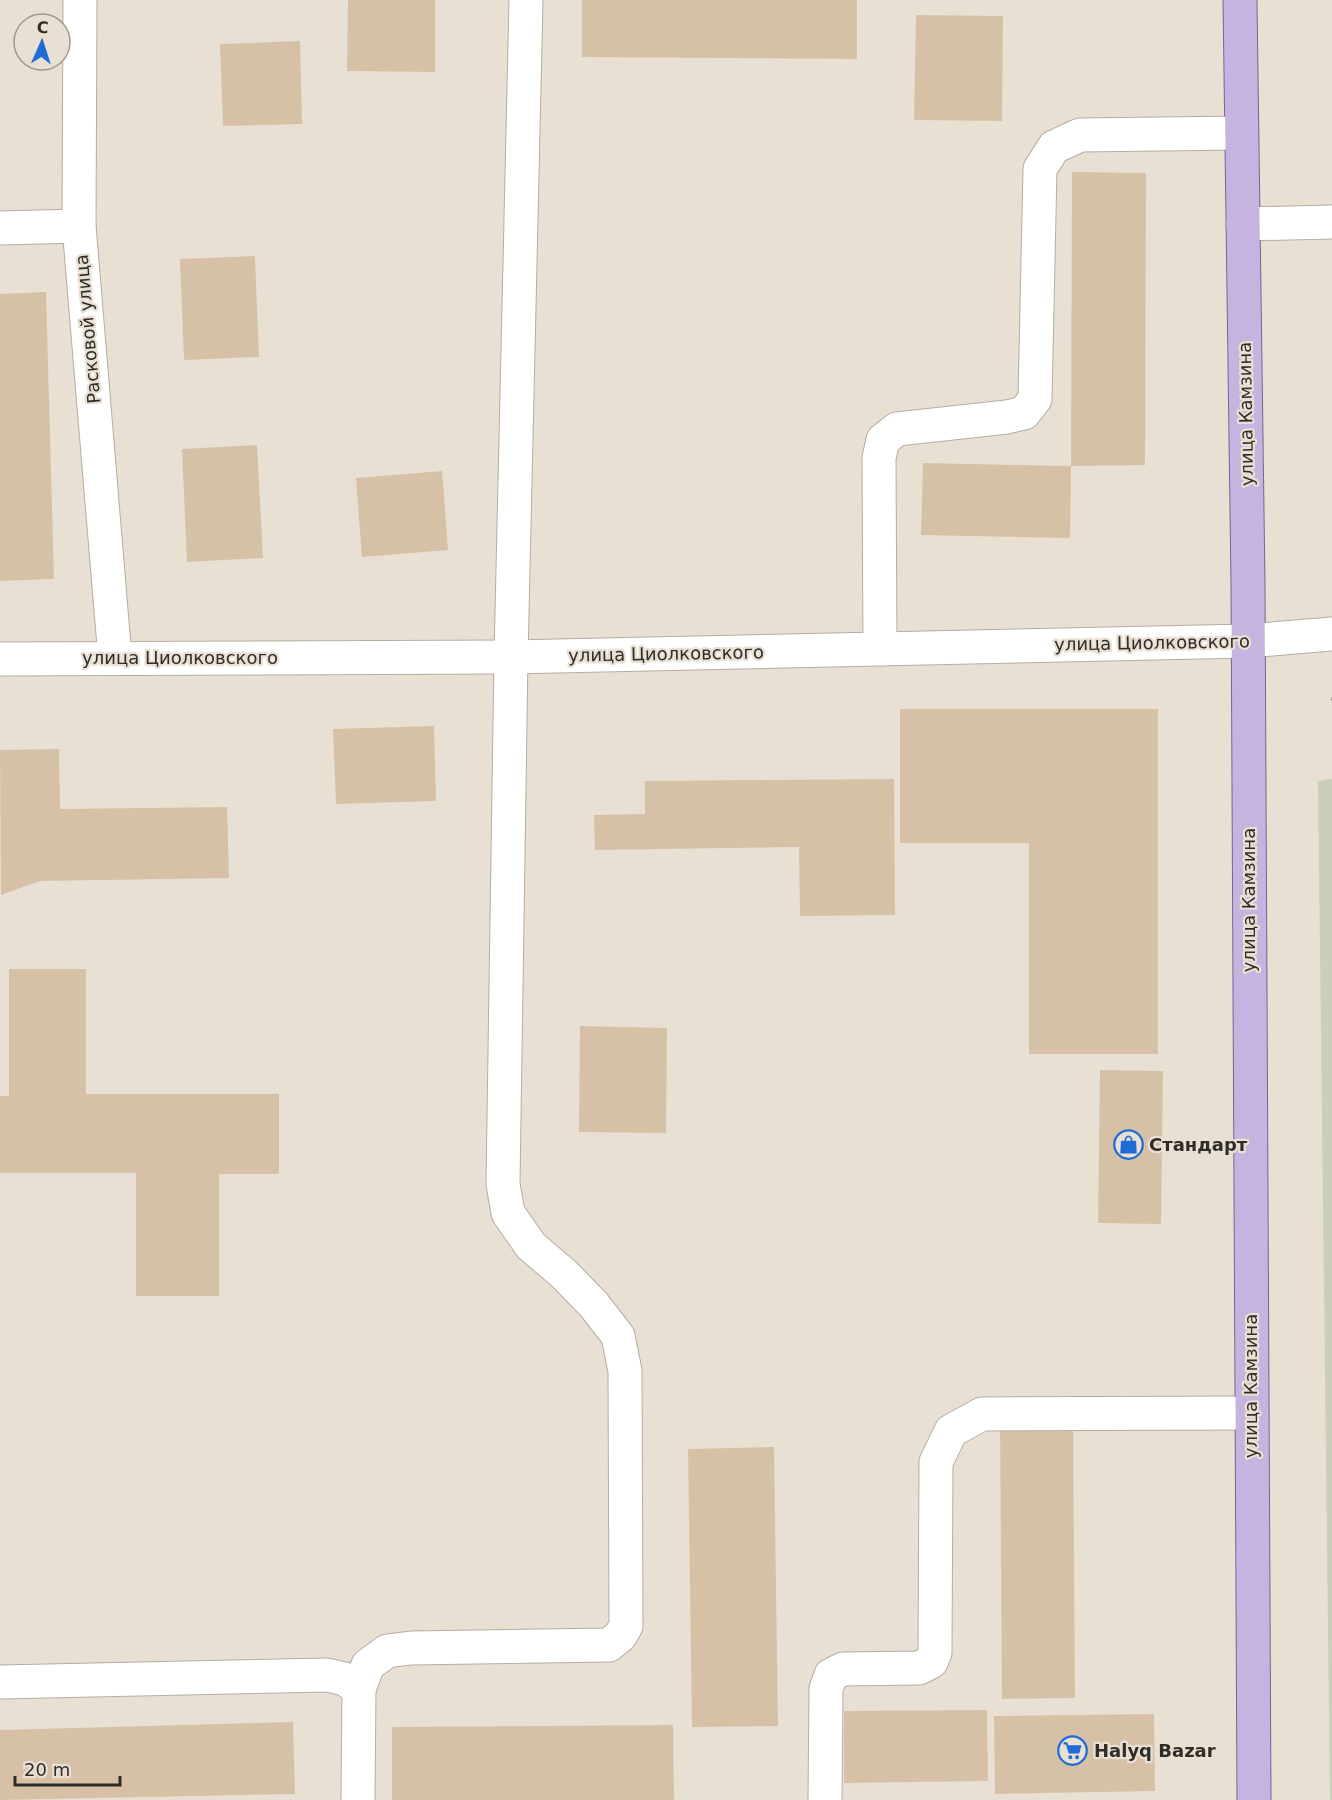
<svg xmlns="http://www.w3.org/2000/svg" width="1332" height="1800" font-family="'DejaVu Sans',sans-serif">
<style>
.green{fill:#cbceb8}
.building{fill:#d6c1a6}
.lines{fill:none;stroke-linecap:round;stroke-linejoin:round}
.minor-casing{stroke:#b6ada2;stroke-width:35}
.major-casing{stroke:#786491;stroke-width:35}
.path{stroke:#afa89e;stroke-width:4;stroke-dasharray:6 3;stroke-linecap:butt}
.minor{stroke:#fff;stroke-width:33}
.major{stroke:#c5b4df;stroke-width:33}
.labels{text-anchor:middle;stroke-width:4.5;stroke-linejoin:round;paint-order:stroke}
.street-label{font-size:18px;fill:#302d28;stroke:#e9e0d4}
.poi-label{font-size:18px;font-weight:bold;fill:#302d28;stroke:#e9e0d4;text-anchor:start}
</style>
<rect width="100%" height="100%" fill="#e9e0d4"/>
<path class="green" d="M1332,779v1021h-2l-12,-1019z"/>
<g class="building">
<path d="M348,0h87v72l-88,-1z"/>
<path d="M582,0h275v59l-275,-2z"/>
<path d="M916,15l87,1 -1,105 -88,-1z"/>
<path d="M300,41l2,83 -79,2 -3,-82z"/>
<path d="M1072,172l74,1 -1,292 -74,1z"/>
<path d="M255,256l4,101 -75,3 -4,-101z"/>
<path d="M46,292l8,287 -54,2v-287z"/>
<path d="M257,445l6,113 -76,4 -5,-113z"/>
<path d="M923,463l148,3 -1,72 -149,-3z"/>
<path d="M442,471l6,79 -86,7 -6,-79z"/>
<path d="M900,709h258v345h-129v-211h-129z"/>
<path d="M434,726l2,75 -100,3 -3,-75z"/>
<path d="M59,749l1,60 167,-2 2,71 -189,3 -39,14 -1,-145z"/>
<path d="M894,779l1,136 -95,1 -1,-69 -204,3 -1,-35 51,-1v-33z"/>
<path d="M9,969h77v125h193v80h-60v122h-83v-123h-136v-77h9z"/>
<path d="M580,1026l87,2 -1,105 -87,-1z"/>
<path d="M1100,1070l63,1 -2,153 -63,-1z"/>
<path d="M1073,1424l2,274 -73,1 -2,-274z"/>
<path d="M774,1447l4,279 -86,1 -4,-278z"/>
<path d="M987,1710l1,71 -144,2v-72z"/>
<path d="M1154,1714l1,77 -160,3 -1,-78z"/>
<path d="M293,1722l2,72 -295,6v-70z"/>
<path d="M673,1725l1,75h-282v-73z"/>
</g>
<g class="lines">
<defs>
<g id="minor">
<path d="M80,0l-1,226 36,432"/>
<path d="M1243,224l89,-2"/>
<path d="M0,228l79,-2"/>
<path d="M880,649l-1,-191 4,-18 14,-11 110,-12 17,-4 11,-14 5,-230 14,-22 26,-12 161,-2"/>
<path d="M0,659l511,-2 736,-16 85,-7"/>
<path d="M0,1682l327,-7 18,4 14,10 -1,111"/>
<path d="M359,1689l9,-24 19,-14 24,-3 198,-3 11,-9 6,-10 -1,-255 -7,-35 -24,-31 -30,-31 -33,-28 -23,-33 -5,-29 8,-527 15,-657"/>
<path d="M825,1800l1,-111 5,-14 12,-6 76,-1 12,-6 4,-9 1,-191 15,-31 31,-17 269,-1"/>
</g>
<path id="major" d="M1240,0l8,584 6,1216"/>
</defs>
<use href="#minor" class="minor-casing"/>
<use href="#major" class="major-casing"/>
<path class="path" d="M1331,699h1"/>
<use href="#minor" class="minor"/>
<use href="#major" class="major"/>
</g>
<defs>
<symbol id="shop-ring" viewBox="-11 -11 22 22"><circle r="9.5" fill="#e9e0d4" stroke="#216bd6" stroke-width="1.5"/><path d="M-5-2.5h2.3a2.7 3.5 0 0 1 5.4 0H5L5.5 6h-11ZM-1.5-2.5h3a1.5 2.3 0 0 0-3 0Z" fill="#216bd6"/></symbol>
<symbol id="supermarket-ring" viewBox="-11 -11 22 22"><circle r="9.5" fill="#e9e0d4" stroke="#216bd6" stroke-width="1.5"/><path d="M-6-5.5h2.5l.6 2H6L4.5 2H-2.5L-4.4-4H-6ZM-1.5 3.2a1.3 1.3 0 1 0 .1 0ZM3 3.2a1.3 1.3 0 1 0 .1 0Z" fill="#216bd6"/></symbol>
</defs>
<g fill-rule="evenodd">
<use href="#shop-ring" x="1112" y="1128" width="33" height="33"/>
<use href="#supermarket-ring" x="1056" y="1734" width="33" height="33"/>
</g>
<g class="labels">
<g class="street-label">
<text transform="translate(88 329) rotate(-95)" y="6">Расковой улица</text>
<text transform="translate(1246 414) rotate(-91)" y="6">улица Камзина</text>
<text transform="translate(1152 643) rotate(-1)" y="6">улица Циолковского</text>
<text transform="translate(666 654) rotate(-1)" y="6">улица Циолковского</text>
<text x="180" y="664">улица Циолковского</text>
<text transform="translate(1249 900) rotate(-90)" y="6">улица Камзина</text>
<text transform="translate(1251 1386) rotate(-90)" y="6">улица Камзина</text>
</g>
<g class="poi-label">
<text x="1149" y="1151">Стандарт</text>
<text x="1094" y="1757">Halyq Bazar</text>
</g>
</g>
<g transform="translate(42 42) rotate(3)"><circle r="28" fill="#e9e0d4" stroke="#9f988f" stroke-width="1.5"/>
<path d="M0-4.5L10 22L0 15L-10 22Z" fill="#216bd6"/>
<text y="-9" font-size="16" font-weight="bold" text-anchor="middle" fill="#302d28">С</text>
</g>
<path d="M15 1776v9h105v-9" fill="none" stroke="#302d28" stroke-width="3"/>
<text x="24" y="1776" font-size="18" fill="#302d28" stroke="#e9e0d4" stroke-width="4.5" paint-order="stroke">20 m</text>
</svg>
